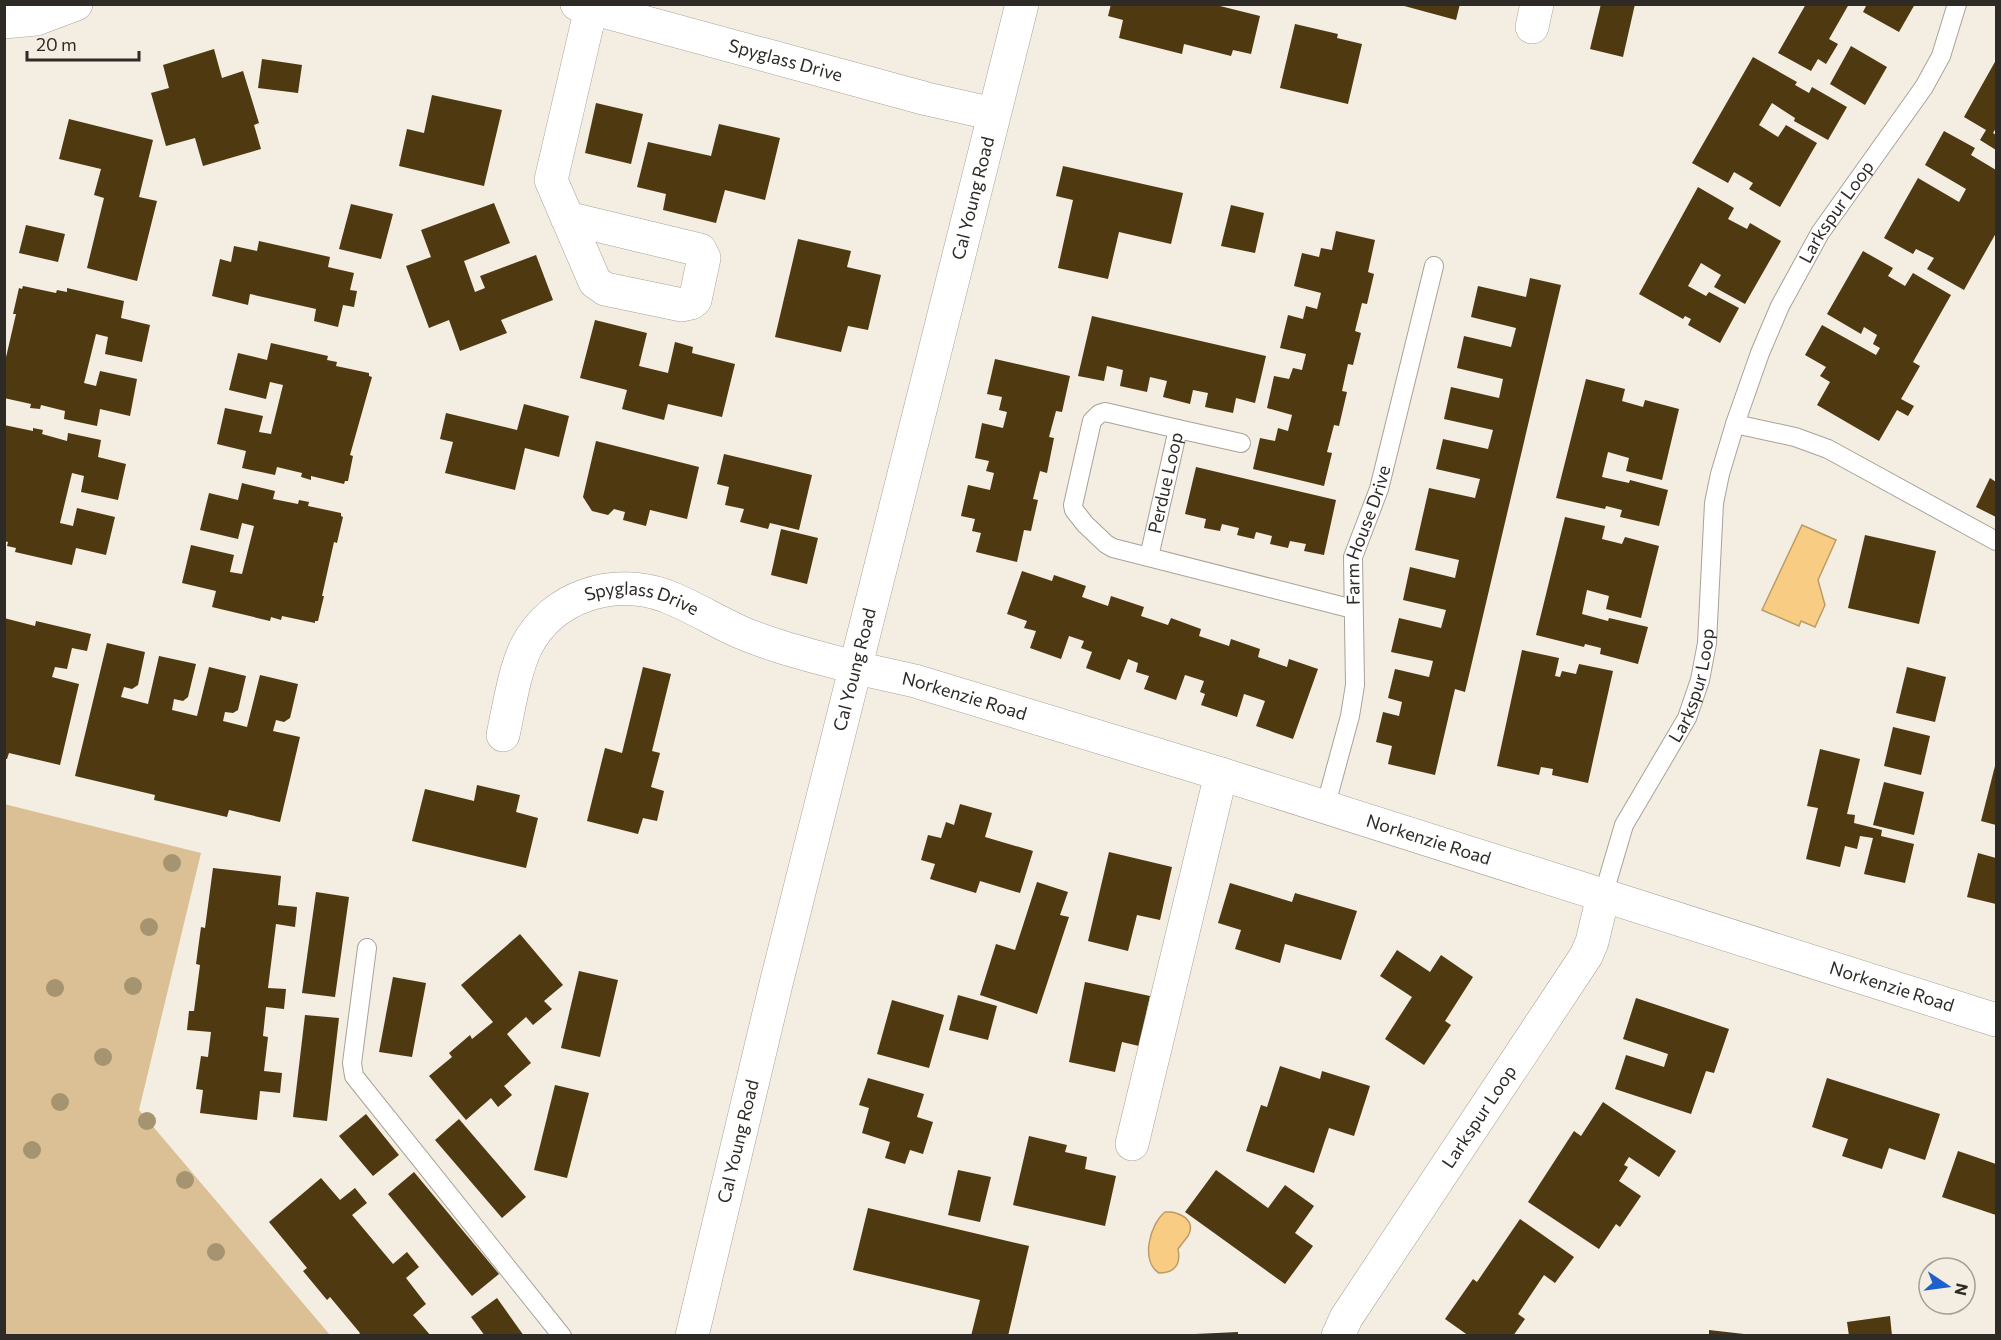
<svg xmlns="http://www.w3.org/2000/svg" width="2001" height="1340" font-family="Commissioner,sans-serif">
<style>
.green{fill:#dbc095}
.water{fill:#f8cc83;stroke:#bb9c67;stroke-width:1.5}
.building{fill:#4e3911}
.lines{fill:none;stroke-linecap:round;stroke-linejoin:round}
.lane-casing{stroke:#a9a297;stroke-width:20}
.street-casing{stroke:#a9a297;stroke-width:34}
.secondary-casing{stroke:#a9a297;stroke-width:34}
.lane{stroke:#fff;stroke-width:18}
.street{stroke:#fff;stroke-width:33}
.secondary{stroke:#fff;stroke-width:33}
.tree{fill:#a6936f}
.labels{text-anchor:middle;stroke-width:6;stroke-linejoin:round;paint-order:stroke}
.street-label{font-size:18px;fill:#2e2b27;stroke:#f4ede1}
</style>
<rect width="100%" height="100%" fill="#f4ede1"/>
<path class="green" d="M4,804l197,49 -62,257 191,225h-325z"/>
<g class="water">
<path d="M1802,525l34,15 -18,40 7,25 -10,22 -14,-6 -2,5 -37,-16z"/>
<path d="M1165,1212c14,-1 32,8 23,24 -3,4 -7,9 -10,13 3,15 -3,24 -19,24 -19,-12 -9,-49 6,-61z"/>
</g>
<g class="building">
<path d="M1111,4h101l48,12 -9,38 -18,-4 -2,6 -47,-12 -2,10 -63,-16 4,-18 -15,-4z"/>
<path d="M1397,4h63l-4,16z"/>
<path d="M1601,4h34l-12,53 -33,-8z"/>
<path d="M1806,4h43l-20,35 9,5 -12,20 -8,-5 -7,12 -33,-18z"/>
<path d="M1867,4h48l-16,28 -36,-20z"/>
<path d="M1295,24l43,10 -1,4 25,6 -14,60 -68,-16z"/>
<path d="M1851,46l36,21 -22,38 -35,-21z"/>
<path d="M214,49l8,29 21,-7 16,52 -5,2 7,24 -58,17 -8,-28 -29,8 -15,-53 18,-5 -6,-23z"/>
<path d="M1753,57l44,25 -2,3 14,8 3,-6 35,20 -19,33 -34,-19 1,-3 -23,-15 -13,22 19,12 8,-12 31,18 -37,64 -31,-18 4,-6 -19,-11 -6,11 -36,-20z"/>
<path d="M262,59l40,6 -4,28 -40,-5z"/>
<path d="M1996,60v68l-3,5 3,2v15l-16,-10 6,-10 -22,-13z"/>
<path d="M432,95l70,15 -18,76 -85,-20 8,-37 17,4z"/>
<path d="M596,103l47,11 -12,50 -46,-11z"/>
<path d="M69,119l84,21 -14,57 18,4 -20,80 -50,-13 17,-70 -10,-3 7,-26 -42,-10z"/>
<path d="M719,124l61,14 -15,62 -40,-10 -9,33 -53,-13 3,-16 -29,-7 11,-45 63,14z"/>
<path d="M1944,131l31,17 -4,7 25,15v63l-32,57 -37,-21 7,-11 -18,-9 -3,5 -29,-16 34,-60 41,24 7,-13 -41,-24z"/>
<path d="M1063,166l120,27 -12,51 -52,-12 -11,47 -50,-11 15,-68 -17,-4z"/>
<path d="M1698,187l36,21 -6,11 19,10 3,-6 31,18 -36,63 -31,-17 7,-12 -20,-12 -13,23 18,10 3,-4 30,16 -19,35 -32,-18 3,-6 -6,-3 -2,3 -44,-25z"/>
<path d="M494,203l16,40 -46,18 11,31 10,-4 -5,-12 56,-21 17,45 -52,20 6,13 -47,18 -11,-31 -20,8 -23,-62 25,-9 -10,-27z"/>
<path d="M351,204l42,10 -12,45 -42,-10z"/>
<path d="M1231,205l33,8 -9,40 -34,-7z"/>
<path d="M26,225l39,9 -7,28 -39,-9z"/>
<path d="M1336,231l39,9 -7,32 6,2 -7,30 -5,-1 -7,28 6,2 -8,32 -5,-1 -6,27 5,1 -8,34 -5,-1 -7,27 5,1 -8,33 -71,-17 7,-31 15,3 3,-13 10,3 4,-16 -25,-7 7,-32 15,3 4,-11 9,2 4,-16 -26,-6 8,-33 15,4 3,-13 11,3 4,-16 -27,-7 8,-33 17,4 2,-9 11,2z"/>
<path d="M798,239l53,12 -4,16 34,8 -13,55 -20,-4 -7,26 -66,-15z"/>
<path d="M259,241l71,16 -2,10 26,6 -4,17 7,1 -3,16 -11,-2 -5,22 -24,-6 2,-12 -66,-15 -2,11 -36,-9 8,-37 11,3 3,-16 23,5z"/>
<path d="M1863,251l30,17 -5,8 17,10 8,-13 38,22 -38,67 7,4 -19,33 13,7 -6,10 -11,-6 -18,31 -62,-36 13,-23 -10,-6 6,-9 -21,-12 17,-30 54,30 4,-7 -7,-4 4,-9 -13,-8 -3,7 -34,-20z"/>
<path d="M1530,278l31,7 -96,407 -10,-3 -20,86 -47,-11 4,-18 -16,-4 7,-30 16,4 3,-14 -14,-4 7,-29 34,8 4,-16 -42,-9 8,-34 42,10 5,-18 -43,-10 7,-33 45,11 4,-18 -44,-10 14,-62 46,10 5,-19 -44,-10 7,-30 45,10 5,-19 -49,-11 7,-32 48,11 4,-19 -46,-11 7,-32 47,11 5,-19 -45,-11 7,-31 48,11z"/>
<path d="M23,286l33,7 1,-3 10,2v-4l57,13 -3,17 29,7 -8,37 -37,-8 3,-17 -12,-3 -12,49 12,3 4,-15 37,8 -7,37 -30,-7 -3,17 -33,-7 1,-8 -24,-6 -1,4 -10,-1 1,-4 -27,-6v-32l12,-52h-3l6,-26 3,1z"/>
<path d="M1092,316l174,40 -11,47 -19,-5 -3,15 -28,-6 3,-14 -15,-3 -3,14 -27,-7 4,-16 -17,-4 -3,15 -27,-6 3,-16 -16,-4 -3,15 -26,-5z"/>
<path d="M595,320l52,13 -8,33 29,7 7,-31 18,5 -1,6 43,11 -13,53 -54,-13 -4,16 -42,-11 5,-19 -47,-12z"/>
<path d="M271,343l57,13 -1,4 10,2 -1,4 33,7v3l3,1 -22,78 3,1 -5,25h-3l-1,3 -33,-8v4l-10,-3 1,-4 -25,-6 -2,8 -33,-7 4,-17 -29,-7 8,-36 38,8 -4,16 12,2 12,-49 -13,-3 -4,17 -37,-9 9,-37 29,7z"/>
<path d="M995,359l75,17 -8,36 -6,-1 -7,26 5,1 -7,35 -7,-2 -7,28 5,1 -7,31 -7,-1 -7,32 -41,-10 5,-19 -9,-2 3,-12 -14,-3 7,-31 22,5 4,-17 -8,-2 3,-10 -14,-3 7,-35 21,5 4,-16 -8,-2 3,-13 -15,-3z"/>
<path d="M1586,379l39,10 -3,12 21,6 2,-7 34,9 -17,71 -36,-9 3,-13 -21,-6 -6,25 27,6 1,-3 38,10 -9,36 -39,-9 2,-7 -16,-4 -1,3 -49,-11z"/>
<path d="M524,404l45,12 -10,41 -34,-9 -10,42 -70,-17 8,-31 -13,-3 6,-26 71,17z"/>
<path d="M4,425l29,6v-3l10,2 -1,4 25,7 1,-8 33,7 -3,17 28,7 -8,36 -37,-8 3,-16 -12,-3 -12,50 13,3 4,-18 38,9 -9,38 -30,-7 -4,17 -57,-13 1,-4 -9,-2 1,-4 -4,-1z"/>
<path d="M596,441l103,26 -12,52 -37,-9 -4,16 -23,-6 2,-8 -11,-3 -6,6 -16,-4 -9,-14z"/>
<path d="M724,454l88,21 -13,55 -29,-7 -2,6 -28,-7 4,-13 -19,-4 4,-18 -12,-3z"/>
<path d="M1196,467l140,33 -12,55 -20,-4 2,-7 -16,-3 -2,7 -18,-4 2,-8 -16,-4 -2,7 -17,-4 2,-7 -17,-4 -2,7 -16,-3 2,-9 -21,-5z"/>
<path d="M1990,478l6,4v35l-20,-10z"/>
<path d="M242,483l33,8 -2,8 25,5 1,-4 10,2 -1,4 33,7v3l2,1 -6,26 -3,-1 -12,54h2l-6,25h-3v2l-33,-7 -1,4 -10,-3 -1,4 -58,-14 4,-16 -34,-8 9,-38 43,10 -4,17 12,2 12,-48 -12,-3 -4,16 -38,-9 9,-37 29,7z"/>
<path d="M1565,517l40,9 -3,13 20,5 3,-7 34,9 -18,72 -35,-9 3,-13 -22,-6 -5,24 26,7 1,-3 39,9 -10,37 -38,-10 1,-6 -16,-4 -1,3 -48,-12z"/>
<path d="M781,529l37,9 -11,46 -36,-9z"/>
<path d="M1865,535l71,16 -17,73 -71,-16z"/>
<path d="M1022,571l30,10 2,-6 32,11 -4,11 26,9 3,-10 33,11 -3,9 27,9 3,-7 30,11 -2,7 30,10 2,-7 29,10 -2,8 29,10 2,-8 29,10 -25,70 -37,-13 9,-25 -21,-7 -7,23 -36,-12 4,-11 -5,-2 4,-11 -19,-6 -9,25 -32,-11 5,-13 -13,-4 2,-9 -10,-4 -8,21 -34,-12 6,-16 -11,-4 3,-7 -15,-5 -8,23 -31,-11 6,-17 -12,-3 3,-7 -20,-7z"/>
<path d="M4,618l31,8 1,-5 55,13 -4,17 -15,-3 -5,21 -12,-2 -3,10 27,7 -19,81 -51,-12 -2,6h-3z"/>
<path d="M107,643l38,9 -7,33 -6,4 -8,-2 -3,10 27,7 11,-48 37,8 -8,33 -5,4 -9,-2 -2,11 25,6 12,-49 37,9 -8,34 -5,3 -8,-1 -2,9 24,6 13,-52 38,9 -8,34 -6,4 -8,-2 -3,11 27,6 -20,85 -51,-12 -2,7 -73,-17 1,-5 -80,-19z"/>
<path d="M1522,650l37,8 -4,18 5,1 2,-6 14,3 3,-10 34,7 -25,112 -36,-8 1,-6 -12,-2 -2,8 -42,-9z"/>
<path d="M643,667l28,7 -19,77 8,2 -9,34 13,4 -7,30 -14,-3 -5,16 -51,-13 18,-73 17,5z"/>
<path d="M1907,667l39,10 -11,45 -39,-9z"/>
<path d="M1893,727l37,9 -9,39 -37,-9z"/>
<path d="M1820,749l40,10 -13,55 8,1 -1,8 28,7 -1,6 33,8 -9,39 -41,-9 9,-36 -13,-2 -3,13 -12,-3 -5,21 -34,-8 12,-51 -11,-2z"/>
<path d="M1996,762v63l-15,-4z"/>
<path d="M1884,782l40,10 -10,43 -41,-10z"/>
<path d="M477,785l43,10 -4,17 22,6 -12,50 -114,-27 13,-52 49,12z"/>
<path d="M960,804l32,9 -7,24 48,14 -13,42 -40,-12 -4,12 -46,-14 5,-15 -14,-4 7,-25 13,3 5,-16 8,3z"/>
<path d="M1109,852l63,15 -12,53 -23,-5 -9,36 -40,-10z"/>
<path d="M1978,853l18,5v46l-29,-7z"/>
<path d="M213,868l68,8 -3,29 19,2 -2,20 -19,-3 -8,64 18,1 -2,20 -18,-2 -3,29 5,1 -4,34 18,2 -2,20 -20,-2 -3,29 -57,-7 3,-23 -7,-1 5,-33 7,1 3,-25 -24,-2 2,-19h5l6,-46 -4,-1 5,-37 4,1z"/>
<path d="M1037,882l31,10 -8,23 9,2 -32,97 -57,-19 16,-51 19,6z"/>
<path d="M1230,883l62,19 3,-9 62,18 -16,49 -56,-16 -5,19 -45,-14 6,-19 -23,-7z"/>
<path d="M316,892l33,5 -14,100 -33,-4z"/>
<path d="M520,934l43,51 -19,16 8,8 -19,16 -7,-8 -19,17 24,29 -27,23 8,9 -14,12 -7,-9 -25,22 -37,-44 23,-19 -3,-4 21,-18 2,4 21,-17 -32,-37z"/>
<path d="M1397,950l33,22 11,-17 32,22 -28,44 6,4 -27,40 -39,-26 27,-42 -32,-21z"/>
<path d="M579,971l39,9 -18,77 -39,-9z"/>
<path d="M393,977l33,6 -14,74 -33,-5z"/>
<path d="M1085,982l65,14 -11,50 -17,-4 -7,30 -46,-10z"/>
<path d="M958,995l39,11 -9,34 -39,-10z"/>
<path d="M1636,998l93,31 -15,44 -8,-2 -15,43 -76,-25 11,-34 38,12 4,-13 -45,-15z"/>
<path d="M892,1000l52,15 -15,53 -52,-14z"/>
<path d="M305,1015l34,3 -12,103 -34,-4z"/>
<path d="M1280,1066l40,13 2,-8 48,15 -16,50 -25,-8 -15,45 -68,-22 15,-46 6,2z"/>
<path d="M868,1078l56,16 -7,23 16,5 -10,32 -13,-4 -5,14 -20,-6 5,-16 -28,-9 7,-25 -10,-3z"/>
<path d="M1827,1078l113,36 -15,46 -36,-12 -7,21 -40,-13 6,-17 -36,-12z"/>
<path d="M555,1085l34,8 -22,85 -33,-8z"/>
<path d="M1603,1102l73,49 -17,26 -30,-20 -5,8 4,2 -9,14 22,15 -21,31 -4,-3 -17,25 -71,-47 46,-71 7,5z"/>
<path d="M366,1114l33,41 -26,21 -34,-40z"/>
<path d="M459,1119l67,78 -24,21 -67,-78z"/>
<path d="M1029,1136l38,9 -2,7 22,5 -2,12 31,7 -11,50 -92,-21z"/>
<path d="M1958,1151l38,13v51l-54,-18z"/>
<path d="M958,1170l33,7 -11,45 -32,-7z"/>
<path d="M1216,1170l52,38 17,-23 29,21 -19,27 18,13 -28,38 -100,-72z"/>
<path d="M414,1172l85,102 -27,22 -84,-102z"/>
<path d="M321,1178l19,22 15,-12 12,15 -15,12 41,49 14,-12 12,15 -13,11 20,26 -13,11 18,21h-73l2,-3 -30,-36 -3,3 -24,-29 4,-3 -38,-46z"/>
<path d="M868,1208l161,38 -21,90h-37l9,-36 -127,-30z"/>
<path d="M1520,1219l54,38 -19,26 -11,-8 -26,39 7,5 -12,17h-44l-24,-17 28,-40 4,3z"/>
<path d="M497,1298l27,38h-39l-14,-19z"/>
<path d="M1890,1316l2,20h-43l-2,-14z"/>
<path d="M1709,1330l35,4v2h-35z"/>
<path d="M1238,1332v4h-43v-2z"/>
</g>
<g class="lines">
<defs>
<g id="lane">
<path d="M1735,424l60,13 33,12 168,92"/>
<path d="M1178,429l63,14"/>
<path id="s1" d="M1149,557l29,-128 -73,-17 -6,2 -7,7 -19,84 1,5 11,14 21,20 7,4 240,61"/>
<path id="s2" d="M1325,808l25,-92 5,-31 -2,-128 26,-68 55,-223"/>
<path id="s3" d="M1603,896l21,-71 63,-107 13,-38 7,-37 7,-140 6,-29 15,-50 25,-71 20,-47 40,-73 104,-146 17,-31 16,-52"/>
<path d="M367,948l-15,115 2,13 208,260"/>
</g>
<g id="street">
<path id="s4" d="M577,4l350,95 67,15"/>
<path d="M4,22l32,-3 40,-15"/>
<path d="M1532,27l5,-23"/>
<path d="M567,218l133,32 4,8 -9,42 -4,3 -9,2 -77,-16 -10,-7 -44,-102 40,-172"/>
<path id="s5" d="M503,735c6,-27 11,-63 23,-88 26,-51 87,-70 140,-51 26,10 49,25 74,36 37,16 78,25 117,36"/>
<path d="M1132,1144l89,-370"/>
<path id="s6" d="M1338,1336l8,-18 240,-362 6,-14 11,-46"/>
</g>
<g id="secondary">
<path id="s7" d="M857,668l58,13 306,93 775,246"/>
<path id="s8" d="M692,1336l84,-352 246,-980"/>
</g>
</defs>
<use href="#lane" class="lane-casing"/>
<use href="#street" class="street-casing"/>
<use href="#secondary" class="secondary-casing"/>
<use href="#lane" class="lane"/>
<use href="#street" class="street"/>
<use href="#secondary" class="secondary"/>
</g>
<g class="tree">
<circle cx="172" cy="863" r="9"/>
<circle cx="149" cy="927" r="9"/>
<circle cx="133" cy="986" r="9"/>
<circle cx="55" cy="988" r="9"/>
<circle cx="103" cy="1057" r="9"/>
<circle cx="60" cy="1102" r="9"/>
<circle cx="147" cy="1121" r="9"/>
<circle cx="32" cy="1150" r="9"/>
<circle cx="185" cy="1180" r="9"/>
<circle cx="216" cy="1252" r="9"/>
</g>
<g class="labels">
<g class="street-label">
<text dy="6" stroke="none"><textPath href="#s4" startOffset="216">Spyglass Drive</textPath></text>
<text dy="6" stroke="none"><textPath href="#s8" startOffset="1172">Cal Young Road</textPath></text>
<text dy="6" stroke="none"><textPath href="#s3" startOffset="734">Larkspur Loop</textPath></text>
<text dy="6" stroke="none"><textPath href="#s1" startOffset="76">Perdue Loop</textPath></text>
<text dy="6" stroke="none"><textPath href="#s2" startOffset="279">Farm House Drive</textPath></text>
<text dy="6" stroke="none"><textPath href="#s5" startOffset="230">Spyglass Drive</textPath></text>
<text dy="6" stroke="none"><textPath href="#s8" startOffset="686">Cal Young Road</textPath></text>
<text dy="6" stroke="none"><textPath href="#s3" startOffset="231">Larkspur Loop</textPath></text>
<text dy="6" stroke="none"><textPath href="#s7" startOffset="111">Norkenzie Road</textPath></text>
<text dy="6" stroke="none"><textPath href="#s7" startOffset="597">Norkenzie Road</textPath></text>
<text dy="6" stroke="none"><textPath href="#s7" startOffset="1083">Norkenzie Road</textPath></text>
<text dy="6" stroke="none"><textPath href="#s6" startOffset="261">Larkspur Loop</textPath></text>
<text dy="6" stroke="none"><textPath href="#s8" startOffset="200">Cal Young Road</textPath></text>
</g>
</g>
<rect width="2001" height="1340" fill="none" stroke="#2e2b27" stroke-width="12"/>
<g transform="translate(1947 1286) rotate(103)"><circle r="28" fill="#f4ede1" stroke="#a59f97" stroke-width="1.5"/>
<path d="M0-4.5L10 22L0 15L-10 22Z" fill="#1c61cc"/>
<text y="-9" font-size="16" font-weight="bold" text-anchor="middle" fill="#2e2b27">N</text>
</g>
<path d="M27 51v9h112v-9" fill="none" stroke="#2e2b27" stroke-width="3"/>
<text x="36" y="51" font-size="18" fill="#2e2b27" stroke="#f4ede1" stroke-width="4.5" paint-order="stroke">20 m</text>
</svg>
